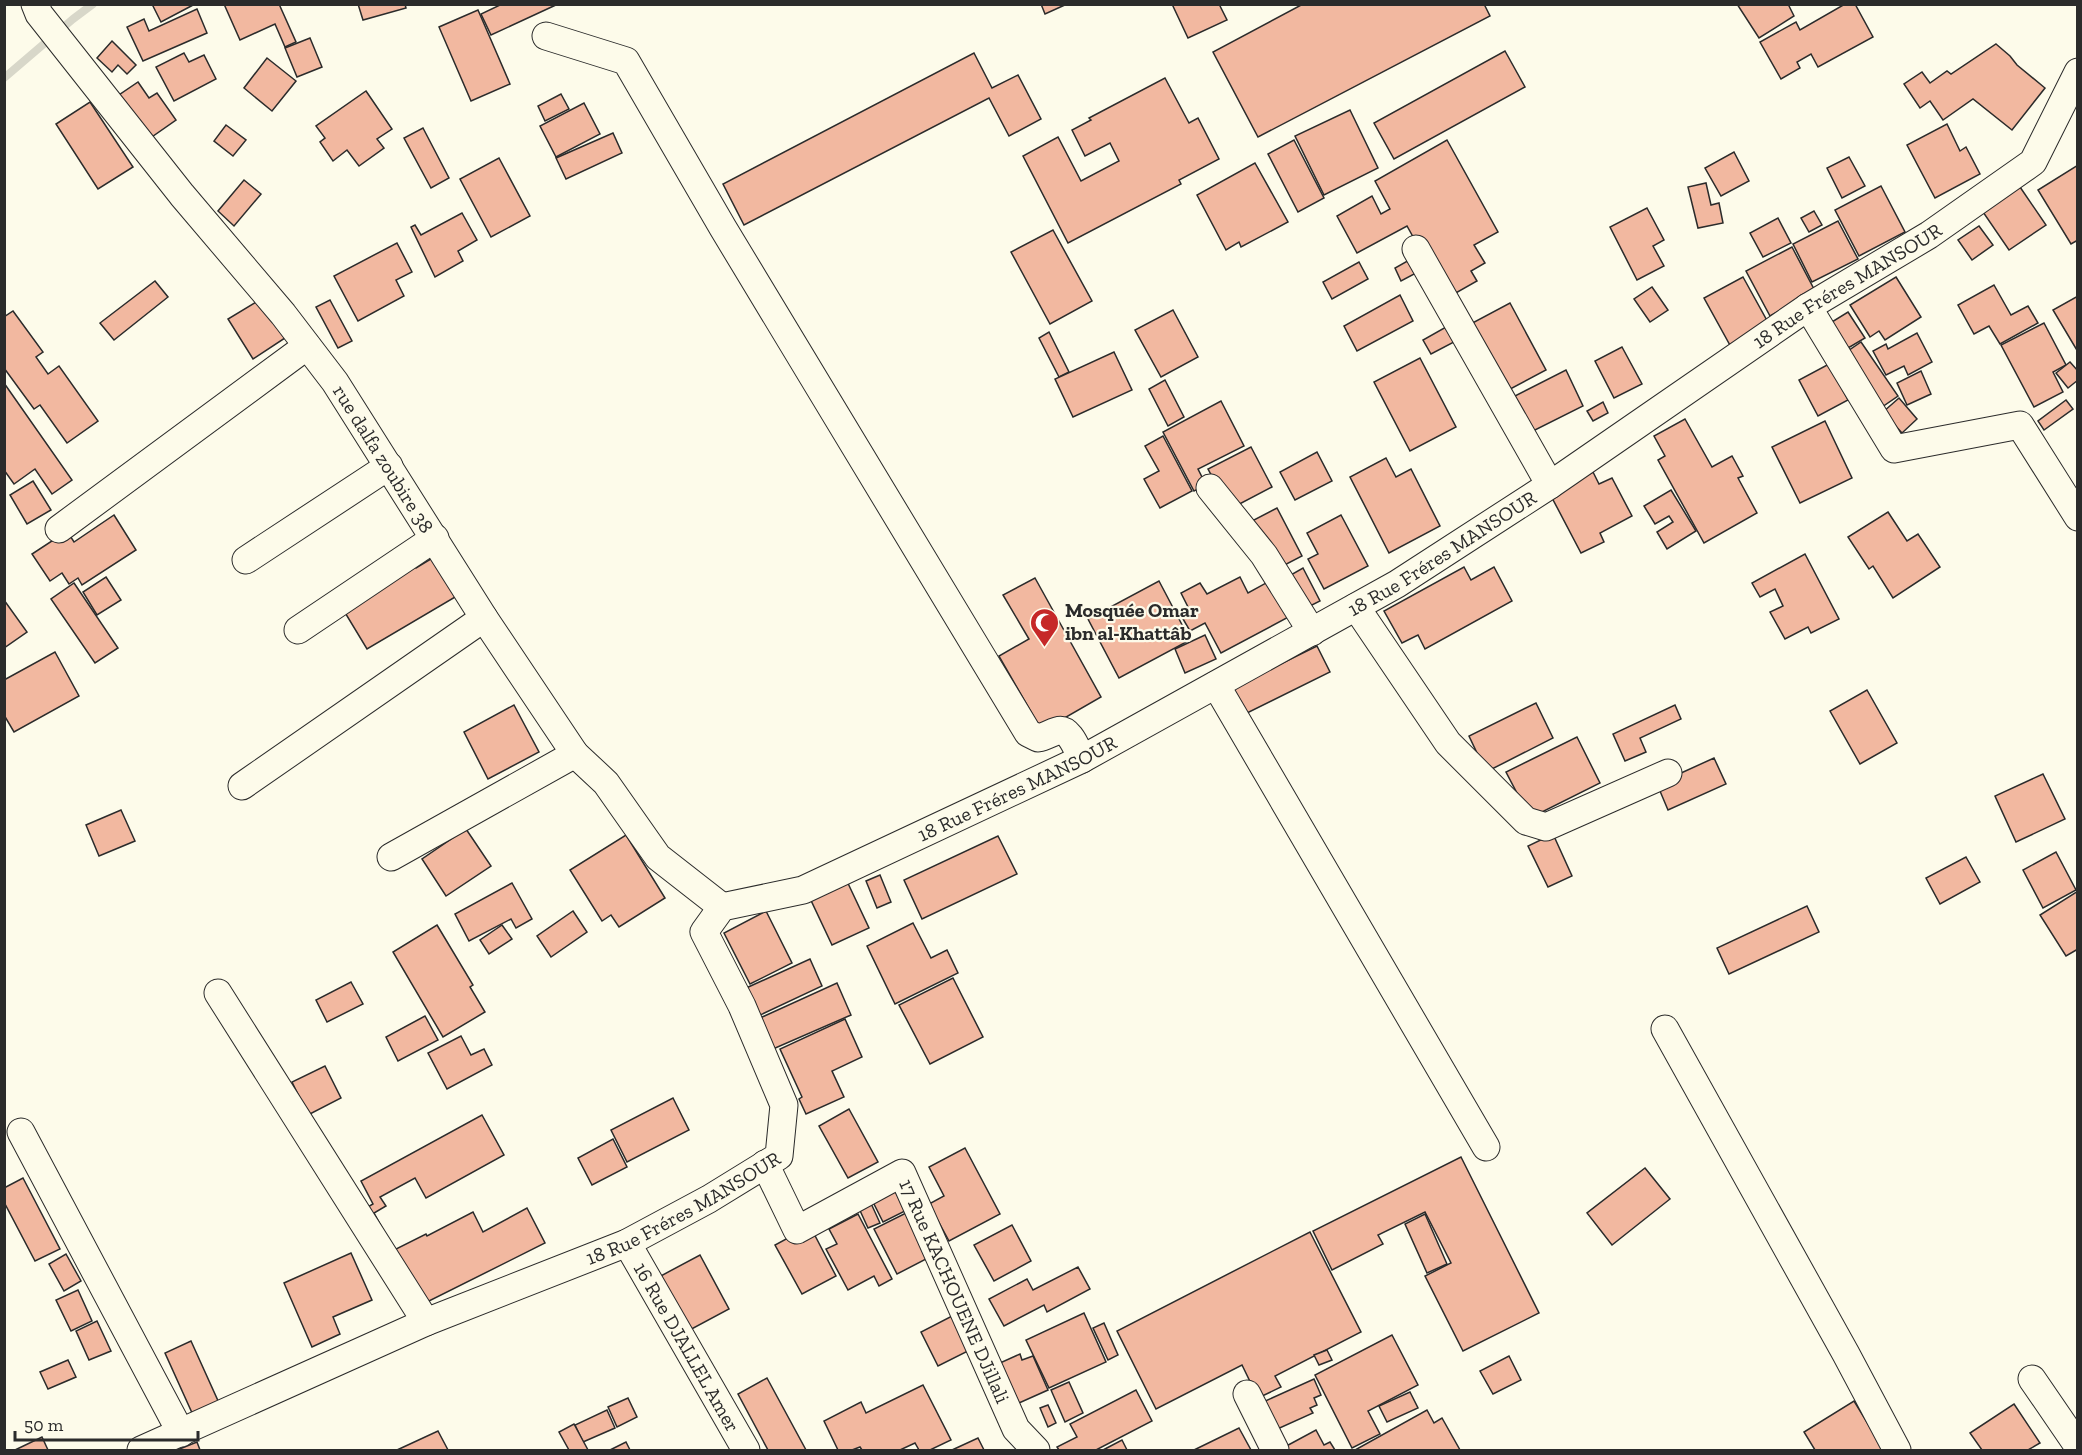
<svg xmlns="http://www.w3.org/2000/svg" width="2082" height="1455" font-family="'Zilla Slab',serif">
<style>
.lines{fill:none;stroke-linecap:round;stroke-linejoin:round}
.stream{stroke:#d8d7c9;stroke-width:8}
.building{fill:#f2b8a0;stroke:#2b2b2b;stroke-width:1.5}
.minor-casing{stroke:#2b2b2b;stroke-width:29}
.minor{stroke:#fdfbea;stroke-width:27}
.labels{text-anchor:middle;stroke-width:4.5;stroke-linejoin:round;paint-order:stroke}
.street-label{font-size:20px;fill:#2b2b2b;stroke:#fdfbea}
.poi-label{font-size:20px;font-weight:bold;fill:#2b2b2b;stroke:#fdfbea;text-anchor:start}
</style>
<rect width="100%" height="100%" fill="#fdfbea"/>
<g class="lines">
<path class="stream" d="M4,78l69,-59 20,-15"/>
</g>
<g class="building">
<path d="M152,4h43l-34,18z"/>
<path d="M224,4h55l17,38 -11,5 -10,-23 -35,16z"/>
<path d="M358,4h47l1,4 -43,12z"/>
<path d="M502,4h56l-67,31 -10,-21z"/>
<path d="M1041,4h26l-22,10z"/>
<path d="M1172,4h47l8,16 -39,18z"/>
<path d="M1303,4h181l6,12 -232,121 -45,-85z"/>
<path d="M1737,4h51l6,12 -35,22z"/>
<path d="M1845,4h10l18,33 -55,30 -7,-13 -14,8 3,6 -19,11 -21,-37 36,-20 4,8z"/>
<path d="M197,9l10,24 -64,28 -16,-34 17,-8 5,12z"/>
<path d="M478,10l32,74 -39,17 -32,-74z"/>
<path d="M310,38l12,29 -25,10 -12,-29z"/>
<path d="M112,41l24,24 -9,9 -9,-9 -6,7 -15,-14z"/>
<path d="M1996,44l14,12 7,9 28,23 -33,42 -39,-31 -30,21 -13,-19 -10,7 -16,-24 18,-12 8,11 17,-12 4,3z"/>
<path d="M1505,51l20,36 -131,72 -20,-36z"/>
<path d="M184,53l5,9 15,-7 12,24 -42,22 -18,-34z"/>
<path d="M974,53l18,35 26,-13 23,44 -32,17 -20,-38 -245,127 -21,-41z"/>
<path d="M267,58l29,23 -24,30 -28,-23z"/>
<path d="M1165,78l24,45 9,-5 21,41 -40,21 2,4 -113,59 -45,-87 35,-19 23,44 38,-20 -9,-18 -25,13 -13,-26 19,-10 -2,-2z"/>
<path d="M138,82l11,16 8,-5 19,27 -30,21 -30,-44z"/>
<path d="M366,91l26,38 -15,10 7,9 -25,18 -12,-16 -14,11 -13,-19 5,-4 -9,-12z"/>
<path d="M561,94l8,15 -24,12 -7,-15z"/>
<path d="M90,102l43,65 -35,22 -42,-65z"/>
<path d="M584,103l16,31 -44,23 -16,-31z"/>
<path d="M1350,110l28,58 -54,27 -29,-59z"/>
<path d="M1947,124l13,27 6,-4 14,27 -45,24 -28,-53z"/>
<path d="M226,125l20,15 -13,16 -19,-15z"/>
<path d="M423,128l26,50 -18,10 -27,-50z"/>
<path d="M613,133l9,20 -56,26 -10,-21z"/>
<path d="M1294,140l30,58 -26,14 -30,-58z"/>
<path d="M1447,140l51,92 -24,13 11,18 -14,8 6,10 -30,17 -40,-72 -50,27 -20,-37 35,-20 9,18 9,-5 -15,-28z"/>
<path d="M1734,152l15,29 -28,15 -16,-28z"/>
<path d="M1849,157l16,29 -23,12 -15,-30z"/>
<path d="M499,158l31,58 -39,21 -31,-58z"/>
<path d="M1255,163l33,59 -47,25 -2,-5 -13,8 -29,-55z"/>
<path d="M2078,165v75l-7,4 -33,-54z"/>
<path d="M244,180l17,14 -27,32 -16,-15z"/>
<path d="M1706,183l5,22 8,-2 4,20 -25,5 -10,-41z"/>
<path d="M1881,186l24,46 -46,24 -24,-46z"/>
<path d="M2020,187l26,38 -37,25 -26,-38z"/>
<path d="M1647,208l17,32 -11,6 11,20 -27,14 -27,-53z"/>
<path d="M1814,211l8,14 -13,7 -8,-14z"/>
<path d="M462,213l15,27 -19,11 5,10 -28,16 -24,-50 4,-2 6,10z"/>
<path d="M1778,218l13,25 -28,14 -13,-24z"/>
<path d="M1838,221l20,38 -46,23 -19,-38z"/>
<path d="M1979,226l14,19 -21,15 -14,-20z"/>
<path d="M1053,230l39,71 -42,23 -39,-72z"/>
<path d="M397,243l15,29 -16,8 8,16 -46,25 -24,-45z"/>
<path d="M1792,247l23,44 -45,25 -24,-45z"/>
<path d="M1411,259l7,13 -17,9 -6,-13z"/>
<path d="M1359,262l9,17 -36,20 -9,-17z"/>
<path d="M1743,277l27,49 -39,21 -27,-49z"/>
<path d="M1896,277l25,40 -36,23 -6,-9 -9,6 -20,-32z"/>
<path d="M155,281l13,16 -54,43 -14,-17z"/>
<path d="M1994,285l17,30 17,-9 10,17 -38,21 -11,-18 -15,8 -16,-29z"/>
<path d="M1652,287l16,23 -18,12 -16,-23z"/>
<path d="M1400,295l13,26 -56,30 -13,-25z"/>
<path d="M2078,296v56l-25,-42z"/>
<path d="M261,299l24,39 -32,21 -25,-40z"/>
<path d="M330,300l22,41 -14,7 -22,-41z"/>
<path d="M1510,303l36,67 -47,25 -36,-67z"/>
<path d="M1173,310l25,47 -37,20 -26,-47z"/>
<path d="M13,311l30,41 -7,5 12,17 11,-8 39,55 -31,22 -27,-38 -6,4 -30,-41v-51z"/>
<path d="M1848,312l17,26 -22,13 -16,-26z"/>
<path d="M2044,323l22,42 -13,7 10,20 -29,15 -33,-62z"/>
<path d="M1446,327l8,15 -23,12 -8,-14z"/>
<path d="M1049,332l20,40 -10,5 -20,-39z"/>
<path d="M1917,333l15,29 -24,13 -4,-9 -18,9 -13,-24 13,-7 2,5z"/>
<path d="M1861,342l37,54 -16,11 -37,-54z"/>
<path d="M1622,347l20,37 -28,14 -19,-37z"/>
<path d="M1114,352l18,38 -59,27 -18,-38z"/>
<path d="M1420,358l36,69 -46,24 -36,-69z"/>
<path d="M2070,362l8,9v9l-10,8 -12,-15z"/>
<path d="M1829,364l19,36 -30,16 -19,-36z"/>
<path d="M1566,370l17,36 -58,29 -18,-35z"/>
<path d="M1921,371l10,23 -24,11 -10,-22z"/>
<path d="M1165,380l19,37 -16,9 -19,-37z"/>
<path d="M4,383l68,97 -20,14 -17,-25 -21,15 -10,-14z"/>
<path d="M1899,398l18,21 -15,14 -19,-21z"/>
<path d="M2066,400l7,9 -29,21 -6,-9z"/>
<path d="M1221,401l23,45 -46,23 8,16 -12,6 -31,-59z"/>
<path d="M1603,402l5,11 -15,8 -6,-10z"/>
<path d="M1685,419l27,48 20,-11 11,20 -5,2 19,35 -53,30 -46,-83 7,-4 -11,-20z"/>
<path d="M1825,421l27,57 -52,25 -28,-56z"/>
<path d="M1163,436l29,55 -32,17 -16,-29 15,-8 -14,-25z"/>
<path d="M1251,447l21,40 -42,22 -22,-40z"/>
<path d="M1317,452l15,29 -37,19 -15,-28z"/>
<path d="M1386,458l10,19 15,-8 29,57 -51,27 -39,-76z"/>
<path d="M1593,472l6,12 13,-6 20,38 -32,17 4,9 -23,11 -31,-59z"/>
<path d="M33,481l18,29 -24,14 -17,-29z"/>
<path d="M1671,490l25,41 -29,18 -10,-17 16,-10 -4,-6 -14,8 -11,-18z"/>
<path d="M1277,508l25,48 -27,14 -25,-48z"/>
<path d="M1888,512l19,29 11,-7 22,33 -47,31 -20,-32 -4,3 -21,-32z"/>
<path d="M114,515l22,35 -54,35 -4,-7 -9,6 -7,-11 -12,8 -18,-27 35,-23 7,11z"/>
<path d="M1341,515l27,51 -44,23 -16,-30 10,-5 -11,-21z"/>
<path d="M439,554l23,39 -95,56 -26,-43 72,-42 3,4z"/>
<path d="M1805,554l34,65 -28,14 -3,-6 -23,12 -15,-27 13,-6 -8,-17 -15,8 -8,-14z"/>
<path d="M1464,567l7,13 23,-13 18,34 -87,48 -7,-14 -16,8 -18,-32z"/>
<path d="M1303,568l17,33 -14,7 -17,-32z"/>
<path d="M106,577l15,23 -24,15 -14,-23z"/>
<path d="M1240,577l8,16 29,-16 19,36 -75,40 -16,-30 -15,8 -11,-19 9,-5 -7,-14 19,-10 7,11z"/>
<path d="M1035,578l66,119 -59,34 -43,-75 30,-17 -26,-44z"/>
<path d="M1159,581l31,59 -71,38 -31,-59z"/>
<path d="M74,583l44,65 -23,15 -44,-64z"/>
<path d="M4,600l23,32 -23,16z"/>
<path d="M1205,635l11,24 -31,14 -10,-24z"/>
<path d="M1317,646l13,26 -87,43 -13,-26z"/>
<path d="M55,652l24,44 -65,36 -10,-17v-35z"/>
<path d="M1867,690l30,53 -37,21 -30,-53z"/>
<path d="M1536,703l17,35 -67,34 -17,-36z"/>
<path d="M514,705l25,47 -51,27 -24,-47z"/>
<path d="M1675,705l6,14 -41,19 6,14 -21,9 -12,-27z"/>
<path d="M1577,737l23,46 -70,35 -24,-46z"/>
<path d="M1714,758l12,26 -58,26 -11,-26z"/>
<path d="M2043,774l22,45 -49,23 -21,-46z"/>
<path d="M121,810l14,31 -36,15 -13,-31z"/>
<path d="M466,829l25,37 -45,30 -24,-37z"/>
<path d="M1553,834l19,42 -24,11 -20,-41z"/>
<path d="M626,835l39,63 -46,29 -8,-12 -9,6 -32,-51z"/>
<path d="M998,836l19,38 -95,45 -18,-39z"/>
<path d="M2056,852l20,38 -33,18 -20,-38z"/>
<path d="M1966,857l14,25 -40,22 -14,-26z"/>
<path d="M880,875l11,27 -14,6 -11,-27z"/>
<path d="M845,877l24,51 -37,17 -24,-51z"/>
<path d="M512,883l20,36 -16,9 -5,-9 -42,22 -14,-27z"/>
<path d="M2078,891v58l-12,7 -26,-41z"/>
<path d="M1807,906l12,26 -90,42 -12,-26z"/>
<path d="M573,911l14,21 -36,25 -14,-21z"/>
<path d="M766,911l26,52 -42,21 -26,-51z"/>
<path d="M913,923l18,35 16,-8 11,23 -63,31 -28,-58z"/>
<path d="M437,925l36,60 -3,2 15,25 -42,25 -50,-85z"/>
<path d="M502,925l10,14 -23,15 -9,-14z"/>
<path d="M810,959l12,27 -66,31 -12,-28z"/>
<path d="M953,978l30,59 -53,27 -31,-59z"/>
<path d="M351,982l12,22 -36,18 -11,-22z"/>
<path d="M837,983l14,32 -78,34 -13,-31z"/>
<path d="M425,1016l13,24 -40,21 -12,-24z"/>
<path d="M845,1019l17,38 -30,14 12,26 -38,17 -7,-15 3,-2 -22,-48z"/>
<path d="M461,1036l10,19 13,-6 8,16 -45,24 -19,-36z"/>
<path d="M325,1066l16,32 -33,17 -16,-33z"/>
<path d="M673,1098l16,32 -62,32 -16,-32z"/>
<path d="M849,1109l29,53 -30,16 -29,-52z"/>
<path d="M482,1115l22,40 -78,43 -11,-20 -35,19 6,9 -12,7 16,29 -29,-31 12,-7 -12,-23z"/>
<path d="M613,1139l14,28 -35,18 -14,-27z"/>
<path d="M965,1148l35,66 -51,27 -20,-37 15,-8 -15,-29z"/>
<path d="M1461,1157l78,156 -76,38 -38,-75 26,-13 -26,-51 -47,23 5,9 -51,26 -19,-39z"/>
<path d="M1645,1168l25,31 -58,46 -25,-32z"/>
<path d="M23,1178l37,71 -25,12 -31,-59v-14z"/>
<path d="M892,1185l13,26 -22,11 -13,-26z"/>
<path d="M869,1199l11,24 -12,5 -11,-24z"/>
<path d="M527,1208l18,35 -122,61 -29,-54 32,-16 1,2 46,-24 10,20z"/>
<path d="M906,1213l24,44 -33,17 -23,-45z"/>
<path d="M858,1214l34,65 -13,7 -5,-10 -26,14 -22,-41 11,-5 -8,-15z"/>
<path d="M1425,1214l22,50 -20,9 -22,-49z"/>
<path d="M1012,1225l19,36 -37,20 -20,-36z"/>
<path d="M810,1226l26,50 -34,18 -27,-49z"/>
<path d="M1310,1232l51,100 -86,44 6,11 -23,11 -16,-33 -86,44 -39,-78z"/>
<path d="M351,1253l21,47 -39,17 7,17 -28,13 -28,-64z"/>
<path d="M66,1254l15,27 -17,10 -15,-27z"/>
<path d="M700,1255l29,54 -43,23 -29,-54z"/>
<path d="M1078,1267l12,22 -43,23 -3,-7 -40,21 -15,-27 38,-20 6,11z"/>
<path d="M78,1290l14,31 -21,10 -15,-31z"/>
<path d="M1084,1313l22,49 -57,26 -23,-48z"/>
<path d="M954,1315l18,34 -34,17 -17,-34z"/>
<path d="M97,1321l14,30 -22,9 -13,-29z"/>
<path d="M1104,1323l14,32 -10,5 -15,-32z"/>
<path d="M1392,1335l26,50 -50,26 12,23 -28,14 -37,-73z"/>
<path d="M191,1341l28,62 -26,12 -28,-62z"/>
<path d="M1327,1350l5,10 -13,5 -5,-10z"/>
<path d="M1020,1354l2,6 11,-4 15,34 -29,13 -12,-26 -16,-10z"/>
<path d="M1509,1356l12,24 -28,14 -13,-23z"/>
<path d="M68,1360l8,17 -28,12 -8,-17z"/>
<path d="M767,1378l39,72h-38l-30,-56z"/>
<path d="M1314,1379l7,16 -7,3 3,7 -7,3 3,5 -40,18 -12,-28z"/>
<path d="M1069,1382l14,31 -18,9 -14,-32z"/>
<path d="M923,1385l28,55 -21,10h-11l-4,-7 -15,7h-38l-2,-3 -8,3h-14l-14,-29 37,-19 5,11z"/>
<path d="M1136,1390l16,31 -56,29h-37l-2,-3 20,-10 -7,-13z"/>
<path d="M1410,1392l8,16 -31,14 -8,-16z"/>
<path d="M628,1398l9,19 -20,10 -9,-20z"/>
<path d="M1854,1401l30,49h-69l-11,-18z"/>
<path d="M2014,1404l26,39 -12,7h-46l-12,-17z"/>
<path d="M1048,1405l8,18 -8,4 -8,-19z"/>
<path d="M607,1410l8,18 -32,14 -8,-17z"/>
<path d="M1427,1410l7,13 8,-5 18,32h-105z"/>
<path d="M574,1424l14,26h-19l-10,-18z"/>
<path d="M1239,1428l12,22h-57z"/>
<path d="M1316,1430l8,15 6,-3 5,8h-56z"/>
<path d="M438,1431l10,19h-51z"/>
<path d="M42,1437l6,13h-33z"/>
<path d="M978,1438l6,12h-32z"/>
<path d="M1122,1440l5,10h-24z"/>
<path d="M197,1442l3,8h-23z"/>
<path d="M626,1442l4,8h-20z"/>
</g>
<g class="lines">
<defs>
<g id="minor">
<path id="s1" d="M35,4l4,10 143,181 101,119 52,68 149,236 91,136 31,29 52,74 64,50"/>
<path d="M546,36l80,25 97,167 305,505 10,5c7,-1 12,-5 19,-7 13,-4 20,19 25,28"/>
<path d="M1416,249l134,236"/>
<path d="M1808,307l86,142 126,-24 58,92"/>
<path d="M1210,488l54,67 48,77"/>
<path d="M59,529l248,-183"/>
<path d="M246,560l143,-94"/>
<path d="M1356,607l92,136 78,78 20,6 122,-54"/>
<path d="M298,630l137,-92"/>
<path d="M1216,685l270,462"/>
<path d="M242,786l242,-168"/>
<path d="M391,857l184,-103"/>
<path d="M218,993l208,329"/>
<path d="M1665,1029l181,325 51,96"/>
<path d="M21,1132l160,301"/>
<path id="s2" d="M765,1164l32,66 105,-57 114,256 20,21"/>
<path id="s3" d="M627,1243l119,207"/>
<path d="M2032,1379l46,67"/>
<path d="M1247,1394l28,56"/>
<path id="s4" d="M141,1450l285,-128 201,-79 82,-44 70,-43 5,-51 -42,-99 -38,-74 18,-25 81,-17 279,-131 315,-175 153,-99 258,-178 121,-72 104,-73 45,-90"/>
</g>
</defs>
<use href="#minor" class="minor-casing"/>
<use href="#minor" class="minor"/>
</g>
<defs>
<symbol id="mosque-pin" viewBox="-11 -11 22 30"><path d="M0 17L-7.5 6A9.5 9.5 0 1 1 7.5 6Z" fill="#c62828" stroke="#fdfbea"/><path d="M3.5-4.9A6 6 0 1 0 3.5 4.9A5 5 0 1 1 3.5-4.9Z" fill="#fff"/></symbol>
</defs>
<g fill-rule="evenodd">
<use href="#mosque-pin" x="1028" y="606" width="33" height="45"/>
</g>
<g class="labels">
<g class="street-label">
<text dy="7" stroke="none"><textPath href="#s4" startOffset="2268">18 Rue Fréres MANSOUR</textPath></text>
<text dy="7" stroke="none"><textPath href="#s1" startOffset="574">rue dalfa zoubire 38</textPath></text>
<text dy="7" stroke="none"><textPath href="#s4" startOffset="1782">18 Rue Fréres MANSOUR</textPath></text>
<text dy="7" stroke="none"><textPath href="#s4" startOffset="1296">18 Rue Fréres MANSOUR</textPath></text>
<text dy="7" stroke="none"><textPath href="#s4" startOffset="594">18 Rue Fréres MANSOUR</textPath></text>
<text dy="7" stroke="none"><textPath href="#s2" startOffset="322">17 Rue KACHOUENE DJillali</textPath></text>
<text dy="7" stroke="none"><textPath href="#s3" startOffset="120">16 Rue DJALLEL Amer</textPath></text>
</g>
<g class="poi-label">
<text x="1065" y="617">Mosquée Omar<tspan x="1065" dy="23">ibn al-Khattâb</tspan></text>
</g>
</g>
<rect width="2082" height="1455" fill="none" stroke="#2b2b2b" stroke-width="12"/>
<path d="M15 1431v9h183v-9" fill="none" stroke="#2b2b2b" stroke-width="3"/>
<text x="24" y="1431" font-size="18" fill="#2b2b2b" stroke="#fdfbea" stroke-width="4.5" paint-order="stroke">50 m</text>
</svg>
